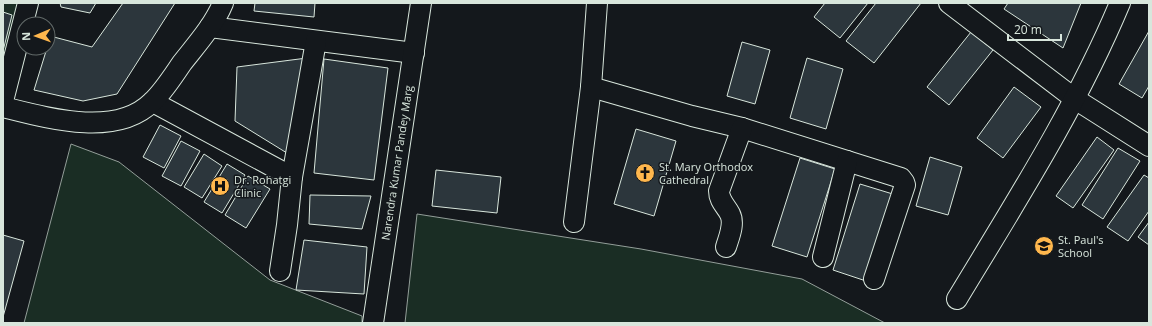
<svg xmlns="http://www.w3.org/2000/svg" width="1152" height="326" font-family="'Open Sans',sans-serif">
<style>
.green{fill:#1a2d24;stroke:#939e99}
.building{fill:#2c363c;stroke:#d8e6dc}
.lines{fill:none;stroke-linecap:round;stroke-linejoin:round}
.minor-casing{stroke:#d8e6dc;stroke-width:22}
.minor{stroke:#14181c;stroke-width:20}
.labels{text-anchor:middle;stroke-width:3;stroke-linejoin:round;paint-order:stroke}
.street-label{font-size:11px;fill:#d8e6dc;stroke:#14181c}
.poi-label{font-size:11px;fill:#d8e6dc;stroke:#14181c;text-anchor:start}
</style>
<rect width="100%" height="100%" fill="#14181c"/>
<g class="green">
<path d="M3,3h17l-17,87z"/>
<path d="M71,144l48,18 151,118 92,36v7h-338z"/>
<path d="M417,214l224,35 161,30 83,44h-480z"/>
</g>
<g class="building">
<path d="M60,3h36l-6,10 -29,-6z"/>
<path d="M123,3h52l-58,91 -34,7 -49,-11 13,-42h1l2,-12 42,11z"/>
<path d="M255,3h60l-1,14 -60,-6z"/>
<path d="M825,3h43l-28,35 -26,-21z"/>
<path d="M876,3h45l-47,60 -28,-22z"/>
<path d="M1008,3h73l-18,45 -59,-39z"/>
<path d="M3,12l9,3 -9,36z"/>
<path d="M1149,31v55l-7,12 -23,-14z"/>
<path d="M971,32l22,18 -44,55 -22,-18z"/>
<path d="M742,42l28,8 -15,54 -28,-8z"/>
<path d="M307,58l-12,100 -60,-37 2,-54z"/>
<path d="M807,58l36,11 -17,60 -36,-11z"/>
<path d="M324,59l64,9 -14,112 -60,-7z"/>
<path d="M1014,87l27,20 -38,51 -26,-20z"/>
<path d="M160,125l21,11 -17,32 -21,-11z"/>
<path d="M636,129l40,12 -22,75 -40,-12z"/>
<path d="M1097,137l17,13 -41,58 -17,-12z"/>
<path d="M181,141l19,10 -19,35 -19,-10z"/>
<path d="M1118,148l22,13 -37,58 -21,-14z"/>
<path d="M204,154l18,12 -20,32 -18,-11z"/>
<path d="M930,157l32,10 -14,48 -32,-9z"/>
<path d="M800,158l35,11 -28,88 -35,-11z"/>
<path d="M227,164l18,11 -23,38 -18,-11z"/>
<path d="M436,170l65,7 -4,36 -65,-7z"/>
<path d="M1144,175l5,3v33l-21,30 -21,-14z"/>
<path d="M248,176l22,13 -24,39 -21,-13z"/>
<path d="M860,184l36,11 -27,87 -36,-12z"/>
<path d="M310,195l61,1 -9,33 -53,-5z"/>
<path d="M1149,222v23l-11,-8z"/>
<path d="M3,235l21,6 -21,76z"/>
<path d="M304,240l63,7 -3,47 -68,-4z"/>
</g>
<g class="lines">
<defs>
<g id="minor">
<path d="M949,3l126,96 74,47"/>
<path d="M210,27l204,26"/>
<path d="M591,87l101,29 50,12 159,50 3,4 1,3 -31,94"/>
<path d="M3,101l25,-98"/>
<path d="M153,102l139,75"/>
<path d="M3,107c44,11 113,31 149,-5 11,-10 21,-26 30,-39 15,-19 32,-38 41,-60"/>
<path d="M574,222l17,-135 6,-84"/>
<path d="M726,247c3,-10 9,-23 4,-33 -4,-8 -11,-13 -11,-23l23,-63"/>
<path d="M823,257l24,-96"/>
<path d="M280,271l7,-46 5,-48 24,-136"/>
<path d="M957,299c58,-96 119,-191 163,-296"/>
<path id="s1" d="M373,323l48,-320"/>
</g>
</defs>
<use href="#minor" class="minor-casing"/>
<use href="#minor" class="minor"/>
</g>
<defs>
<symbol id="church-disc" viewBox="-11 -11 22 22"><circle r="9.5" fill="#ffb74d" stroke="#14181c"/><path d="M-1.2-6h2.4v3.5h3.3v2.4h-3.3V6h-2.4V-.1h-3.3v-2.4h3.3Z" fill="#111"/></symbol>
<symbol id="hospital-disc" viewBox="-11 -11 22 22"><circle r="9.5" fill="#ffb74d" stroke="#14181c"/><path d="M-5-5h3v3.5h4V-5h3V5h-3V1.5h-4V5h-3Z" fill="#111"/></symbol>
<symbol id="school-disc" viewBox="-11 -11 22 22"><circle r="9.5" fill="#ffb74d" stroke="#14181c"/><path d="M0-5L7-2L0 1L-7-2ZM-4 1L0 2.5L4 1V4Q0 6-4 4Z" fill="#111"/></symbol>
</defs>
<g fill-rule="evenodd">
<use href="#church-disc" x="634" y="162" width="22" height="22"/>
<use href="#hospital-disc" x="209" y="175" width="22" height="22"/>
<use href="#school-disc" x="1033" y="235" width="22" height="22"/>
</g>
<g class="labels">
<g class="street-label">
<text dy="4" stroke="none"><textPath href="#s1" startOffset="162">Narendra Kumar Pandey Marg</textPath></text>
</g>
<g class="poi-label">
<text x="659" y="171">St. Mary Orthodox<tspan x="659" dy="13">Cathedral</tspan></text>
<text x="234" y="184">Dr. Rohatgi<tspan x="234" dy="13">Clinic</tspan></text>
<text x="1058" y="244">St. Paul's<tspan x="1058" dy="13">School</tspan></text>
</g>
</g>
<rect width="1152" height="326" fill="none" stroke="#d8e6dc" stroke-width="8"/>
<g transform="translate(36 36) rotate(268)"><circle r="19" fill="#14181c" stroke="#626a69"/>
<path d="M0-3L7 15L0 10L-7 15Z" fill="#ffb74d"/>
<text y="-6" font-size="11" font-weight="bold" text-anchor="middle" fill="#d8e6dc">N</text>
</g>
<path d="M1008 34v6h53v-6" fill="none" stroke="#d8e6dc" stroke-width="2"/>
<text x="1014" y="34" font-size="12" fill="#d8e6dc" stroke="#14181c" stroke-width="3" paint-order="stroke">20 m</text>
</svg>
